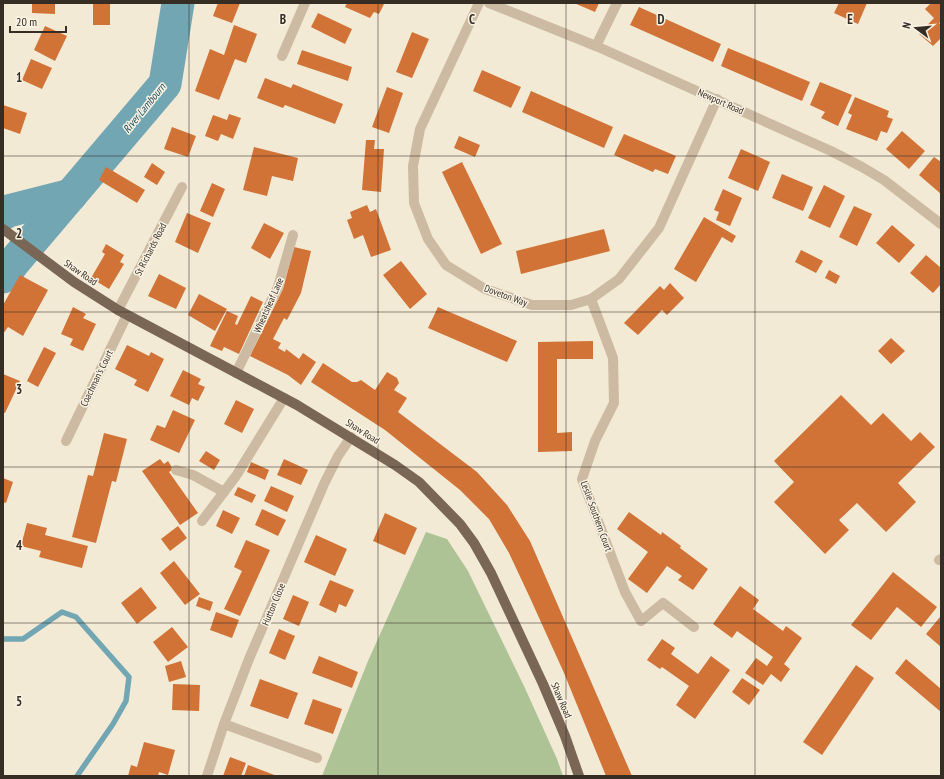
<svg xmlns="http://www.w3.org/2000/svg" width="944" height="779" font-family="'PT Sans Narrow',sans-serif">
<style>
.green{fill:#adc395}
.water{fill:#73a6b3}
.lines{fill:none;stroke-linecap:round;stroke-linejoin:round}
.stream{stroke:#73a6b3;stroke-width:5.5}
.river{stroke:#73a6b3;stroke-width:33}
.building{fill:#d17336}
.minor{stroke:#ccbba2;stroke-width:10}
.major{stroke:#796654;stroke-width:10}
.grid{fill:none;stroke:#362d25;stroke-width:1;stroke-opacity:0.55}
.labels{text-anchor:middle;stroke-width:3;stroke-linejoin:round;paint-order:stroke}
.street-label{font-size:10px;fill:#362d25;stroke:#fbf3e3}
.water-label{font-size:11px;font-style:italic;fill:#174c5b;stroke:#fbf3e3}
.grid-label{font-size:13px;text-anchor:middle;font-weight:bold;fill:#362d25;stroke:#fbf3e3;stroke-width:3;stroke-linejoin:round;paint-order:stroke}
</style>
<rect width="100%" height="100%" fill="#f3ead6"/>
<path class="green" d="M426,532l21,7 21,32 56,115 33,73 6,17h-241l46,-115z"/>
<path class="water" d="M12,259l9,10 -18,23v-24z"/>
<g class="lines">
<path class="stream" d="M3,639h20l39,-27 14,5 53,60 -3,24 -13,23 -36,52"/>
<g class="river">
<path d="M3,214l5,-3 63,-16"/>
<path d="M3,277l11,-15 151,-178 13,-81"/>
</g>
</g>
<g class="building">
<path d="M32,3h23v11l-23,-1z"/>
<rect x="93" y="3" width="17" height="22"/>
<path d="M218,3h22l-8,20 -19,-7z"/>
<path d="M347,3h34l3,1 -5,10 -5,-2 -4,6 -25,-11z"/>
<path d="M574,3h25l-4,9z"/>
<path d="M839,3h28l-9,21 -24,-11z"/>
<path d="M931,3h10v19l-2,1 2,2v13l-8,8 -14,-12 15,-16 -9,-9z"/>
<path d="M639,7l82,37 -8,18 -83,-37z"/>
<path d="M318,13l34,16 -7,15 -34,-17z"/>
<path d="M234,25l23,9 -11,29 -11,-4 -16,41 -24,-9 15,-42 14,6z"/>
<path d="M45,26l22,10 -12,25 -21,-11z"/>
<path d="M412,32l17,7 -17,39 -16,-6z"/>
<path d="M728,48l82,34 -8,19 -81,-35z"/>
<path d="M302,50l50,17 -4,14 -51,-17z"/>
<path d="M31,59l21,9 -10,21 -20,-9z"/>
<path d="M482,70l39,17 -10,21 -38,-17z"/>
<path d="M265,78l26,10 2,-4 50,20 -8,20 -50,-19 -2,3 -26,-10z"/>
<path d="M820,82l32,13 -14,31 -17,-8 4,-6 -15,-7z"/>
<path d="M387,87l16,6 -14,40 -17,-6z"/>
<path d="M531,91l82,36 -9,21 -82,-36z"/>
<path d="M855,97l34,14 -2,6 6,2 -6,14 -6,-2 -4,10 -31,-12 6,-14 -4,-2z"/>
<path d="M3,105l24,8 -7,21 -17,-6z"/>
<path d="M229,114l12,4 -8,21 -12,-5 -3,7 -13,-5 8,-21 14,5z"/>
<path d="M172,127l24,9 -8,21 -24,-8z"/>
<path d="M902,131l23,20 -16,18 -23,-20z"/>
<path d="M624,134l52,22 -8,18 -13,-5 -2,3 -39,-17z"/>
<path d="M459,136l21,9 -5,12 -21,-9z"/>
<path d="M366,140h9l-1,9h10l-3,43 -19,-2z"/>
<path d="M254,147l44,11 -5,23 -21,-5 -5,20 -24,-6z"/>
<path d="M741,149l29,13 -12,29 -30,-13z"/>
<path d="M934,157l7,5v32l-22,-19z"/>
<path d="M462,162l40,82 -21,10 -39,-82z"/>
<path d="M152,163l13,9 -8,13 -13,-8z"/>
<path d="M106,167l39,23 -8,13 -38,-23z"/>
<path d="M782,174l31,13 -10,24 -31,-13z"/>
<path d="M212,183l13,6 -12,28 -13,-6z"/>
<path d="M824,185l21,11 -15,32 -22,-10z"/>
<path d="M723,189l19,9 -12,28 -14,-6 3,-8 -5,-2z"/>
<path d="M367,205l3,7 6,-3 15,41 -20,7 -8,-22 -9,4 -7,-19 5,-2 -2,-6z"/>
<path d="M854,206l18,8 -15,32 -18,-9z"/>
<path d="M187,213l24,10 -13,30 -23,-11z"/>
<path d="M704,217l32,19 -4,7 -10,-6 -26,45 -22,-13z"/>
<path d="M264,223l20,10 -14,26 -19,-11z"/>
<path d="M892,225l23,20 -16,18 -23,-20z"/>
<path d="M604,229l6,22 -89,23 -5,-23z"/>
<path d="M106,244l18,11 -4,7 4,2 -15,25 -18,-11 14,-24 -3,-2z"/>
<path d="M294,247l17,4 -10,42 -14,27 -3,-2 -11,21 8,4 -3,5 7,4 1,-3 13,10 4,-6 13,9 -15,23 -13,-10 -38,-19 33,-67z"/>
<path d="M801,250l22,11 -7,12 -21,-11z"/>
<path d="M926,255l15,13v16l-8,9 -23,-20z"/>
<path d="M401,261l26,33 -17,15 -27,-34z"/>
<path d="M829,270l11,6 -4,8 -11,-6z"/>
<path d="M159,274l27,14 -10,21 -28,-13z"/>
<path d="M20,275l28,15 -25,46 -15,-9 -5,7v-29z"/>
<path d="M670,283l14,15 -17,17 -5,-5 -24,25 -14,-12 36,-37 4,4z"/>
<path d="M199,294l28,15 -12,22 -27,-16z"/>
<path d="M251,296l12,6 -24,52 -15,-7 -2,4 -12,-5 17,-35 11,5 -3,8 2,1z"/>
<path d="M73,307l13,7 -3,4 13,6 -13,27 -13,-6 3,-6 -12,-5z"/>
<path d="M438,307l79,34 -10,21 -79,-34z"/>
<path d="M891,338l14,13 -14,13 -13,-13z"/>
<path d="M593,341v18h-36v74l15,-1v19l-34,1v-110z"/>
<path d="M127,345l22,11 2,-4 13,7 -16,33 -14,-7 3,-5 -22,-11z"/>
<path d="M44,347l12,6 -18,34 -11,-6z"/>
<path d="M323,363l29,19h5l4,-2 14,10 12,-18 10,6 2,5 -5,7 13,8 -9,14 79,60 30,33 23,36 102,235h-26l-42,-103 -33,-73 -22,-47 -20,-34 -29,-29 -75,-60 -74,-48z"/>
<path d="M183,370l18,9 -3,5 7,3 -7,14 -6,-3 -3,7 -19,-9z"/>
<path d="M3,374l17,7 -15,32 -2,-1z"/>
<path d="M841,395l30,30 12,-12 28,28 9,-9 15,15 -37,36 18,19 -30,30 -29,-29 -18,17 10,10 -24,24 -51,-52 20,-20 -20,-21z"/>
<path d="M236,400l18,9 -12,24 -18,-9z"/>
<path d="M173,410l22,10 -16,33 -29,-13 7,-15 8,3z"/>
<path d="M104,433l23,6 -11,43 -4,-1 -16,62 -24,-6 16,-62 5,1z"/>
<path d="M206,451l14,9 -6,10 -15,-9z"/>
<path d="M160,459l4,5 4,-3 5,8 -4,3 29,41 -18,12 -38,-54z"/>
<path d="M284,459l24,11 -7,15 -24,-10z"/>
<path d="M251,462l18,8 -4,10 -18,-8z"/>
<path d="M3,478l10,4 -7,21 -3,-1z"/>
<path d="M271,486l23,10 -7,16 -23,-11z"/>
<path d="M238,487l18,8 -4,8 -18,-8z"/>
<path d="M262,509l24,11 -8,16 -23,-11z"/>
<path d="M223,510l17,8 -8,16 -16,-8z"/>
<path d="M629,512l32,23 1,-3 19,14 -1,2 28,21 -15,21 -15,-10 4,-4 -15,-10 -20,27 -19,-14 20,-27 -31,-23z"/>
<path d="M385,513l32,15 -12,27 -32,-14z"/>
<path d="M27,523l20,5 -2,7 43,11 -6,22 -43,-11 2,-6 -20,-5z"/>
<path d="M178,526l9,12 -17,13 -9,-12z"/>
<path d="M316,535l31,14 -12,27 -31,-14z"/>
<path d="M246,540l24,10 -30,66 -16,-7 18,-38 -8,-4z"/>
<path d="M174,561l26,33 -15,11 -25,-32z"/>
<path d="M893,572l44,35 -16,20 -24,-20 -26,33 -20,-15z"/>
<path d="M330,580l24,10 -8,17 -7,-3 -3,9 -17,-8z"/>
<path d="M740,586l19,14 -6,9 30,22 3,-5 16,12 -18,26 6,5 -9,13 -10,-8 -8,11 -18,-12 11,-15 11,8 6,-9 -36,-26 -5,7 -19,-14z"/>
<path d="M141,587l16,21 -20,16 -16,-21z"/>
<path d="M293,595l16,7 -10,24 -16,-7z"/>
<path d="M199,597l14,5 -3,9 -14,-5z"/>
<path d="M216,612l23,8 -7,18 -22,-8z"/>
<path d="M940,617l1,1v29l-15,-13z"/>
<path d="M172,627l16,20 -20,15 -15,-20z"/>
<path d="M279,629l16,7 -10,24 -16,-7z"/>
<path d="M662,639l13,9 -4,6 27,20 13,-18 19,14 -35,49 -19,-14 13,-19 -27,-19 -2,2 -13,-9z"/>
<path d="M319,656l39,16 -6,16 -40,-15z"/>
<path d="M906,659l35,30v23l-46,-39z"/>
<path d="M181,661l5,16 -17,5 -4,-16z"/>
<path d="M856,665l18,13 -52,77 -19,-13z"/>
<path d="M742,678l18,12 -11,15 -17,-13z"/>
<path d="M260,679l38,14 -10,26 -38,-13z"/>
<path d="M173,684l27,1 -1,26 -27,-1z"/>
<path d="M313,699l29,10 -9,25 -29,-10z"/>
<path d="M144,742l31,8 -7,25 -9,-3 -1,4h-30l3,-11 6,2z"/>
<path d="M230,757l16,6 -5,13h-18z"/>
<path d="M248,765l29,11h-33z"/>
</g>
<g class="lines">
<g class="minor">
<path d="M479,3l-59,126 -7,37 1,37 14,36 18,26 39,24 47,16h39l20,-6 28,-20 40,-51 58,-129"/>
<path d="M489,3l107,43 235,105 31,16 22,13 57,44"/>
<path d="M596,46l21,-43"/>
<path d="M282,56l23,-53"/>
<path d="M591,299l22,59 1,45 -19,38 -13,38 43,113 16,29 22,-18 31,24"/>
<path d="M118,310l64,-123"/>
<path d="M236,373l42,-86 15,-52"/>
<path d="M66,441l61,-126"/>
<path d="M176,470l17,5 31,17"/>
<path d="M202,521l34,-45 48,-78"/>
<path d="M939,560l2,-1"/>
<path d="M224,724l93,34"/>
<path d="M207,776l17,-52 25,-65 75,-175 14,-28 13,-19"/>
</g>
<path class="major" d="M3,229l71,53 44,28 179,95 98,60 24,17 41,42 14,19 17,30 52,111 22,52 14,40"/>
</g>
<path class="grid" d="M189,3v773M378,3v773M566,3v773M755,3v773M3,156h938M3,312h938M3,467h938M3,623h938"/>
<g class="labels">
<g class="street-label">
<text transform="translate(721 101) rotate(24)" y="4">Newport Road</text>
<text transform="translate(150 249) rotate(-63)" y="4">St Richards Road</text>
<text transform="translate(81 272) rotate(34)" y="4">Shaw Road</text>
<text transform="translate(506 295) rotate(20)" y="4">Doveton Way</text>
<text transform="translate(268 305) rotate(-66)" y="4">Wheatsheaf Lane</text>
<text transform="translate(96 378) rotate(-64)" y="4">Coachman's Court</text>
<text transform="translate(363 431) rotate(32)" y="4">Shaw Road</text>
<text transform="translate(597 516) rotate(70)" y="4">Leslie Southern Court</text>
<text transform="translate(273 604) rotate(-67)" y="4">Hutton Close</text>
<text transform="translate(562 700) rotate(67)" y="4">Shaw Road</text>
</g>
<g class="water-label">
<text transform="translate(144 108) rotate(-51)" y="4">River Lambourn</text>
</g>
</g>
<g class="grid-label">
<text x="283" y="24">B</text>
<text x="472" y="24">C</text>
<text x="661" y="24">D</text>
<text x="850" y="24">E</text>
<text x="19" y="82">1</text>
<text x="19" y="238">2</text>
<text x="19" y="394">3</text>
<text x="19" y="550">4</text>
<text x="19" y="706">5</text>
</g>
<rect width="944" height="779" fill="none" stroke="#362d25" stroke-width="8"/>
<g transform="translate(916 28) rotate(286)" stroke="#fbf3e3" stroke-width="3" paint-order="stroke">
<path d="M0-3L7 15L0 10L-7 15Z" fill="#362d25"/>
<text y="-6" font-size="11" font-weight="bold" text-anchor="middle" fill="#362d25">N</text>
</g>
<path d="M10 26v6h56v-6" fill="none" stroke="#362d25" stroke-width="2"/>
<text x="16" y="26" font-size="12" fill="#362d25" stroke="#fbf3e3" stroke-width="3" paint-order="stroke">20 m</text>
</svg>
